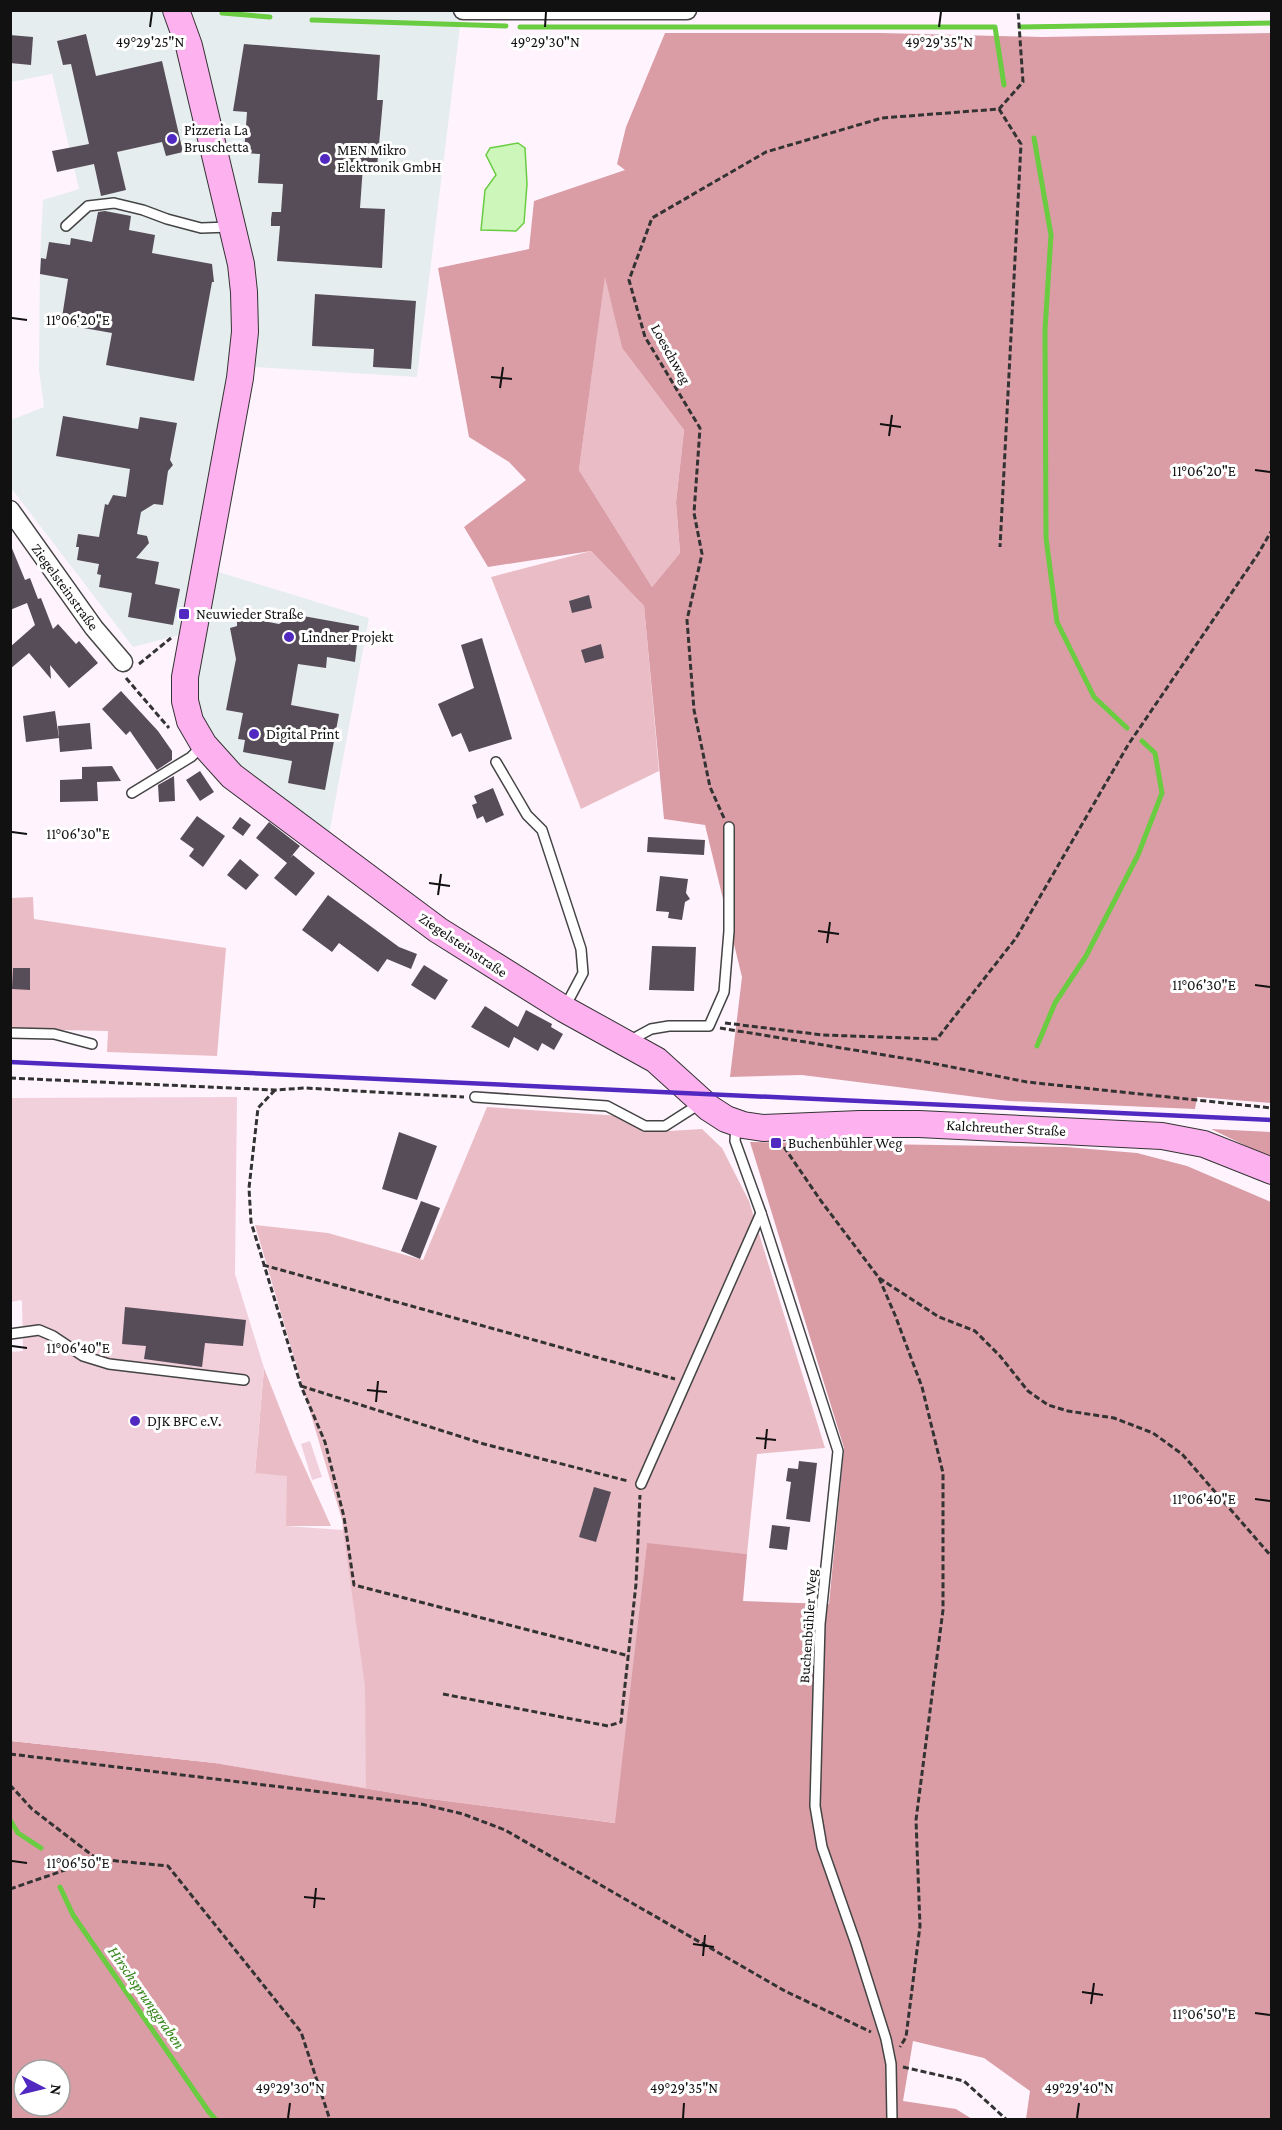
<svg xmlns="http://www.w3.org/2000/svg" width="1282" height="2130" font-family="'Crimson Pro',serif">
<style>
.industrial{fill:#e6edee}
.green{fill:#eabdc6}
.forest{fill:#da9da5;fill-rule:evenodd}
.pitch{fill:#f1cfdb}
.water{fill:#ccf6ba;stroke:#69cc41;stroke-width:1.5}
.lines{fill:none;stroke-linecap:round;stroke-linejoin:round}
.stream{stroke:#69cc41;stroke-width:5}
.building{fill:#564d59}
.lane-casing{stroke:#444;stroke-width:12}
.street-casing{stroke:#444;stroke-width:21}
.secondary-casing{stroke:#333;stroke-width:28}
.path{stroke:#333;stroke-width:3;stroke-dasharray:6 3;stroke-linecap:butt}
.lane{stroke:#fff;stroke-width:9}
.street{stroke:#fff;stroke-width:18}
.secondary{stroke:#fdb1ee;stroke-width:26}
.rail{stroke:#5129c0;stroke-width:4.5}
.ticks{fill:none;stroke:#111;stroke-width:2}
.poi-dot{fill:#5129c0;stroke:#fff;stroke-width:2}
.labels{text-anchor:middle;stroke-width:6;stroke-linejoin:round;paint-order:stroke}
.poi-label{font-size:15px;fill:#111;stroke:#fff;text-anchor:start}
.street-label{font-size:15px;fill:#111;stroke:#fff}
.water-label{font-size:16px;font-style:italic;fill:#338518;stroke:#fff}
.ticks-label{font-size:15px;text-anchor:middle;fill:#111;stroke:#fff;stroke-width:6;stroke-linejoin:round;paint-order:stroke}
</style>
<rect width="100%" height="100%" fill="#fff4fe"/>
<path class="industrial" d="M11,11h451l-45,366 -165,-10 -40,203 157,48 -41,222 -99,-78 -33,-54 3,-78 -66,17 -122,-159v-68l33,-13 -5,-37 1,-112 3,-58 36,-11 -27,-115 -41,8z"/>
<g class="green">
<path d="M605,275l17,73 62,82 -8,72 4,51 -28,34 -73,-117z"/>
<path d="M591,551l53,55 15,165 -78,38 -90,-232z"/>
<path d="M33,897l1,22 192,29 -9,108 -110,-4 1,-21 -97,-2 -1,-131z"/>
<path d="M487,1107l134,9 31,16 50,-3 20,19 27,53 76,247 -68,6 -10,100 -100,-10 -31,279 -193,-25 -208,-35 128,-234 -1,-9 -87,-295 73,8 95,27z"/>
<path d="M264,1368l30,76 37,82h-46l-30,-53z"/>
</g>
<g class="forest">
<path d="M665,33h216l161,4 229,-4v1070l-74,-6 -2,12 -187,-8 -206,-26 -72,2 12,-100 -37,-152 -41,-6 -20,-213 -53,-55 -103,16 -24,-40 62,-47 -17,-18 -40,-25 -31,-169 91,-19 5,-48 91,-31 -8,-6 9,-37zM605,277l17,71 62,82 -8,72 4,51 -28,34 -73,-117z"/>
<path d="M1211,1129l60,3v26z"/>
<path d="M750,1142l316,5 71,6 50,13 84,36v917h-245l4,-28 -46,-33 -71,-17 -10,60 53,8 16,10 -961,1v-379l204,22 208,35 192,25 32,-280 100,11 -4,47 86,3 15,-156zM24,2070h36v36h-36z"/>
</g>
<g class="pitch">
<path d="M237,1097l-2,177 29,94 -9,105 32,3 -1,50 57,4 22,156 1,102 -151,-25 -204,-22 -1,-389 13,-1 -1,-49 -1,-2 -10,2v-204z"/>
<path d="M310,1441l12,36 -10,3 -11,-36z"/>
</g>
<path class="water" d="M518,143l7,5 2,36 -3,39 -8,8 -35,-1 4,-40 11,-15 -10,-20 4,-7z"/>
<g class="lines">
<g class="stream">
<path d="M222,13l48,4"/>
<path d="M312,20l194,6"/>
<path d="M520,27h475l9,58"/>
<path d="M1020,27l252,-4"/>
<path d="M1034,138l17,97 -6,95 1,208 11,84 37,75 33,31"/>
<path d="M1037,1046l18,-43 31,-47 52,-101 24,-62 -7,-40 -13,-12"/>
<path d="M10,1820l8,13 23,15"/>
<path d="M60,1887l13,28 136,197 7,8"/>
</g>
</g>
<g class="building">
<path d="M86,34l10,42 66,-15 21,91 -17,4 -4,-14 -45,10 9,38 -25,6 -7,-32 -37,8 -5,-21 37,-7 -18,-80 -8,1 -6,-24z"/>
<path d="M10,35l23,2 -2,28 -21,-2z"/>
<path d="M244,44l136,11 -3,45h6l-6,67 -14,-1 -3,42 25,1 -3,59 -105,-7 3,-35h-9v-7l1,-7h9l2,-28 -25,-1 2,-29 -16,-1 3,-41 -14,-1z"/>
<path d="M105,211l26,5 -2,14 26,5 -3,18 60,11 2,18h-2l-18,99 -88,-16 6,-32 -51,-9 7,-45 -28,-5 1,-16 5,1 3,-17 21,3 1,-7 21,4 6,-30z"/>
<path d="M315,294l101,7 -5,68 -38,-2 1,-18 -62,-3z"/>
<path d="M63,416l75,13 2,-12 37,6 -7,37 3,5 -5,6 -5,34 -9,-1 -13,8 -4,22 10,2 2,7 -13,15 23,4 -4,22 25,5 -7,36 -45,-8 4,-24 -33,-6 2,-12 -4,-1 2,-10 -22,-4 2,-13h-3l2,-13 21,3 6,-33 3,1 5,-10 13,2 4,-28 -74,-13z"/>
<path d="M11,546l14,34 5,-2 8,21 3,-1 12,31 5,-5 18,20 3,-3 19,22 -29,25 -19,-23 1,14 -22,-26 -19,16v-22l25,-22 -8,-22 -17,7z"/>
<path d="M589,595l3,13 -20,5 -3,-12z"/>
<path d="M300,611l3,5 56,10 -4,36 -28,-5 -1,11 -28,-4 -7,41 48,9 -14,76 -37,-7 4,-22 -49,-9 2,-12 -7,-1 5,-26 -17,-3 10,-51 -6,-31 7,-2v-10l42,8z"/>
<path d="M482,638l30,101 -43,13 -8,-19 -9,4 -14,-33 36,-16 -13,-43z"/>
<path d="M601,644l3,14 -19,5 -4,-13z"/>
<path d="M121,691l37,40 14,20v9l-15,10 -27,-39 -4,4 -24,-26z"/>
<path d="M55,711l4,27 -33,4 -3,-26z"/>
<path d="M90,723l2,26 -32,3 -2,-26z"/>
<path d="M112,766l9,15 -24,1 1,19 -38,1v-22l22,-1v-12z"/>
<path d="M200,771l14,21 -14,9 -14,-21z"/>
<path d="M174,776l1,25 -16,1 -1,-17z"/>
<path d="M493,788l11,27 -18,8 -3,-7 -6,3 -5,-14 5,-2 -3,-7z"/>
<path d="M197,816l28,20 -22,31 -14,-11 5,-7 -14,-10z"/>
<path d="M240,817l11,8 -8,11 -11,-8z"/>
<path d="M269,822l31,24 -10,12 3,-3 22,18 -19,23 -22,-18 13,-15 -31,-25z"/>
<path d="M648,837l57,3 -1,15 -57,-3z"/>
<path d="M240,859l19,16 -13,15 -19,-15z"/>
<path d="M660,876l28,3 -2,14 4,6 -5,3 -3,18 -14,-2 1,-6 -13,-1z"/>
<path d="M328,895l71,52 18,7 -6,15 -24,-10 -9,13 -39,-29 -7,9 -30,-22z"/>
<path d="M652,946l44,1 -2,44 -45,-1z"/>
<path d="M424,965l24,15 -13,20 -24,-15z"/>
<path d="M13,968h17v22l-18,-1z"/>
<path d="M485,1006l33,21 -3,6 11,-23 26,14 -1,3 12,7 -9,16 -12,-7 -4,8 -24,-14 -5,11 -38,-21z"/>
<path d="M399,1132l38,14 -20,54 -35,-11z"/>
<path d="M421,1201l19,7 -20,51 -19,-8z"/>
<path d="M125,1307l121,13 -3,26 -38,-3 -3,24 -58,-8 2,-13 -24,-2z"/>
<path d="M799,1461l18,2 -7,59 -24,-3 5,-37 -5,-1 2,-13 10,1z"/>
<path d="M594,1487l17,5 -15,50 -17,-5z"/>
<path d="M772,1525l18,2 -3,23 -18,-2z"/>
</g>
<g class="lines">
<defs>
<g id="lane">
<path d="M66,226l22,-20 26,-3 29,7 24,9 34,9 29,-1"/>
<path d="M496,762l31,53 15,15 39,119 2,24 -18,34"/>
<path d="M132,793l59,-36 11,-11"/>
<path d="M10,1033l44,1 38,10"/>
<path d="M629,1041l22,-12 18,-3h40l15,-34 5,-61v-104"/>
<path d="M475,1097l132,9 38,20h20l36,-23"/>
<path d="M736,1125l-1,16 26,72 77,238 -18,173 -5,182 7,41 34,97 30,95 5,25 1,56"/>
<path d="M10,1334l29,-4 14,6 30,20 26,8 135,16"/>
<path d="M641,1484l120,-271"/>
</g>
<g id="street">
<path d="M463,10h224"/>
<path d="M10,510l84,118 29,34"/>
</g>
<path id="secondary" d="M176,10l13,36 52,218 3,28 1,40 -5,46 -55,299v24l5,20 14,24 28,31 206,154 126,79 92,51 53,48 17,11 17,6 20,3 97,-4h59l243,12 42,8 68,27"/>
</defs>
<use href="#lane" class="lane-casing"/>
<use href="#street" class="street-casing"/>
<use href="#secondary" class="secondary-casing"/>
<g class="path">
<path d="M999,109l22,35 -21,403"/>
<path d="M139,664l32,-26"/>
<path d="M126,678l43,50"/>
<path d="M724,818l-14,-31 -16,-77 -7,-90 15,-66 -8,-41 6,-85 -55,-91 -16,-57 23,-62 114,-66 116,-34 117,-9 24,-27 -5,-72"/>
<path d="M725,1023l98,12 114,4 79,-101 112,-193 130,-191 14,-24"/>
<path d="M720,1028l201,33 106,21 245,26"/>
<path d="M10,1078l265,12 30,-2 159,9"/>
<path d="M275,1090l-17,18 -9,80 2,34 50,164 24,56 19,75 10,68 275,71"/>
<path d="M784,1147l37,54 58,77 60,39 36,14 25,25 28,35 20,14 20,6 46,7 39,15 29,21 90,103"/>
<path d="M263,1265l412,114"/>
<path d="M879,1278l16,37 27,72 21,86v137l-27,210 4,106 -14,111 -6,10"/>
<path d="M301,1386l183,58 144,37"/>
<path d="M443,1694l165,32 13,-4 15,-138 4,-89"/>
<path d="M10,1754l411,50 42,10 42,16 280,161 86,41"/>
<path d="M10,1785l22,24 65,50"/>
<path d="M10,1889l87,-30 71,7 133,166 29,88"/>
<path d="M903,2067l61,14 43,39"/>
</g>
<use href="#lane" class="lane"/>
<use href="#street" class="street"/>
<use href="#secondary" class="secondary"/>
<path class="rail" d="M10,1062l1262,58"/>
</g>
<path class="ticks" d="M150,27l2,-15M545,27l1,-15M939,27l2,-15M12,318l15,2M491,377l21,2M500,388l3,-21M880,424l21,3M889,436l3,-21M1255,470l15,2M12,832l15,2M429,883l21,3M438,895l3,-21M818,931l21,3M827,943l3,-21M1255,985l15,2M12,1346l15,2M367,1390l20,2M376,1402l2,-21M756,1438l20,2M765,1449l2,-20M1255,1499l15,2M12,1861l15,2M304,1897l21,2M314,1908l2,-20M693,1944l21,3M703,1956l2,-21M1082,1992l21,3M1091,2004l3,-21M1255,2013l15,2M288,2118l2,-15M683,2118l1,-15M1077,2118l2,-15"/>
<g class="poi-dot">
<circle cx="172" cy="139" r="6"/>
<circle cx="325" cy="159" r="6"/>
<rect x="178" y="608" width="12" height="12" rx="3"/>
<circle cx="289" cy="637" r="6"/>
<circle cx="254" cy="734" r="6"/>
<rect x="770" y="1137" width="12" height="12" rx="3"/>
<circle cx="135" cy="1421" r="6"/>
</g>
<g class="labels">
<g class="poi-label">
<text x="184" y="135">Pizzeria La<tspan x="184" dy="17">Bruschetta</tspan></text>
<text x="337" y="155">MEN Mikro<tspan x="337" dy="17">Elektronik GmbH</tspan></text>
<text x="196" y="619">Neuwieder Straße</text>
<text x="301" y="642">Lindner Projekt</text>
<text x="266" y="739">Digital Print</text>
<text x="788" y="1148">Buchenbühler Weg</text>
<text x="147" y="1426">DJK BFC e.V.</text>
</g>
<g class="street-label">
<text transform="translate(671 354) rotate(61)" y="5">Loeschweg</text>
<text transform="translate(65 587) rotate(54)" y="5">Ziegelsteinstraße</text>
<text transform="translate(463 945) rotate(34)" y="5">Ziegelsteinstraße</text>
<text transform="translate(1006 1128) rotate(3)" y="5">Kalchreuther Straße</text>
<text transform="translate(808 1626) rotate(-86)" y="5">Buchenbühler Weg</text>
</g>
<g class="water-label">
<text transform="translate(147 1997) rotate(55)" y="6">Hirschsprunggraben</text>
</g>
</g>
<g class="ticks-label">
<text x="150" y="47">49°29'25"N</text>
<text x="545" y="47">49°29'30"N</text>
<text x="939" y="47">49°29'35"N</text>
<text x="78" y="325">11°06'20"E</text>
<text x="1204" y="476">11°06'20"E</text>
<text x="78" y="839">11°06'30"E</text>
<text x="1204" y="990">11°06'30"E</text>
<text x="78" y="1353">11°06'40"E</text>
<text x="1204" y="1504">11°06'40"E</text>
<text x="78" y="1868">11°06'50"E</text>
<text x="1204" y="2019">11°06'50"E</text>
<text x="290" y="2093">49°29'30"N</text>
<text x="684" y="2093">49°29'35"N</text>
<text x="1079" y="2093">49°29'40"N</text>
</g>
<rect width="1282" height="2130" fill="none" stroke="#111111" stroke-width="24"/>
<g transform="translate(42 2088) rotate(97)"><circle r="28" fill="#ffffff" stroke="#a0a0a0" stroke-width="1.5"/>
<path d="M0-4.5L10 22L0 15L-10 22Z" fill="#5129c0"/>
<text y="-9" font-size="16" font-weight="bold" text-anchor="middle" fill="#111111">N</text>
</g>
</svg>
